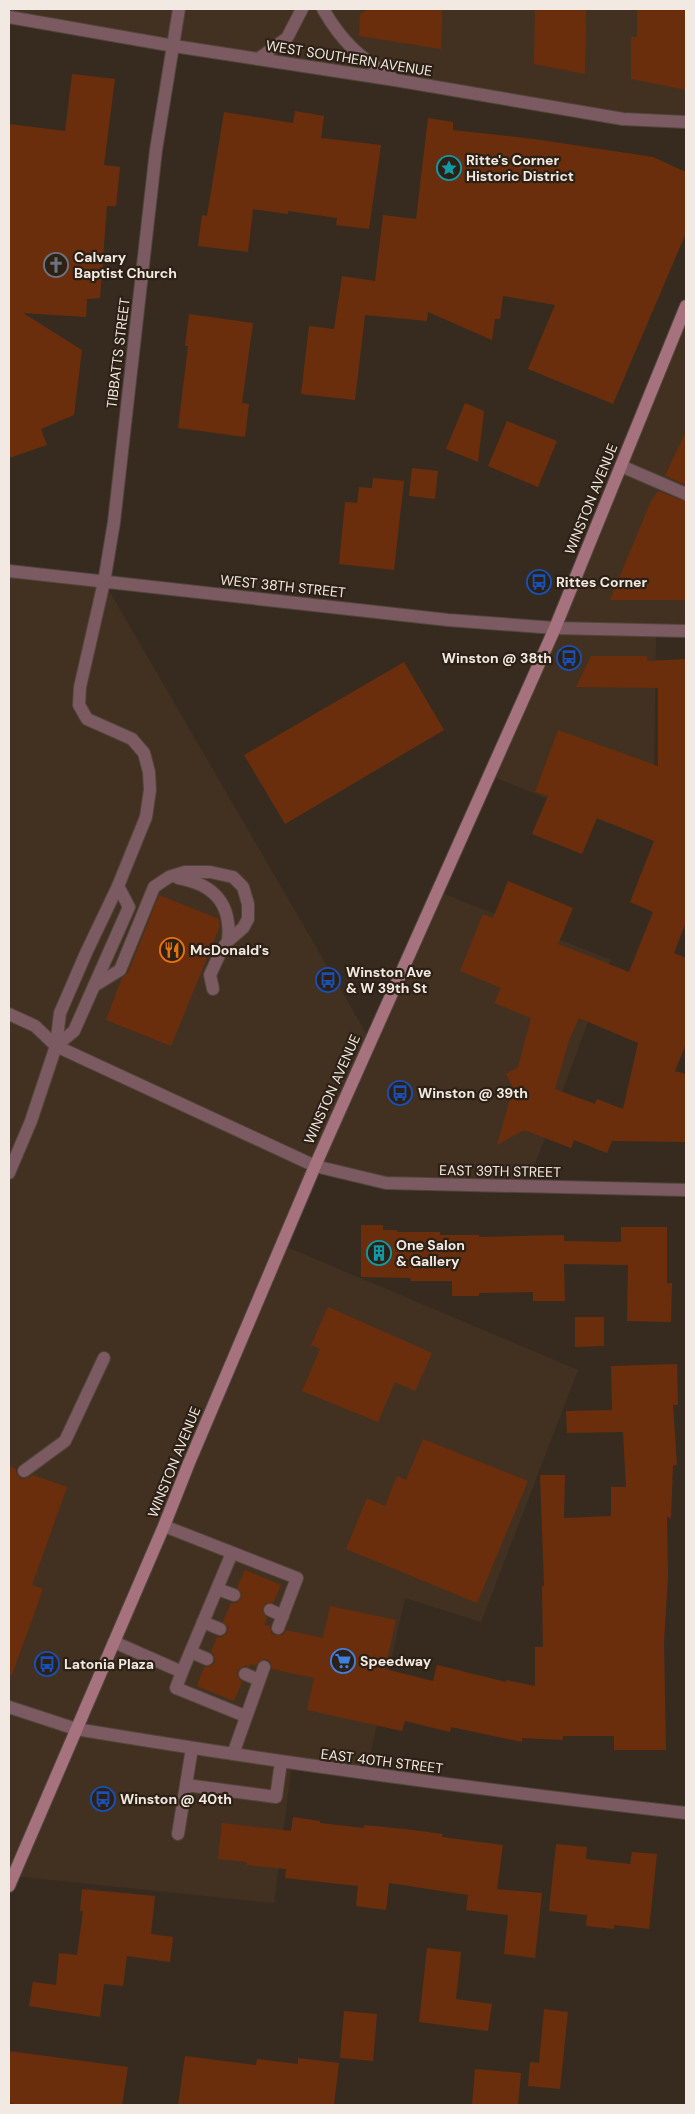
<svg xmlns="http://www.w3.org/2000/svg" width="695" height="2114" font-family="'DM Sans',sans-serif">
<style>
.built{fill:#423121}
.building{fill:#6b2e0c;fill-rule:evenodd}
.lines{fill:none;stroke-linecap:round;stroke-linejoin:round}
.service-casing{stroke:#51463b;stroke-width:14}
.minor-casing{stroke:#51463b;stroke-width:14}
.secondary-casing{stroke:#51463b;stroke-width:14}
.service{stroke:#7b5a61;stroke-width:12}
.minor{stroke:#7b5a61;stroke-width:12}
.secondary{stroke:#a5727e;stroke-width:12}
.labels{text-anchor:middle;stroke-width:4.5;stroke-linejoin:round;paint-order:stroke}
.street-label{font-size:14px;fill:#f2eae2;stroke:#2d2116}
.poi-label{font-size:14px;font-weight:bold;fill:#f2eae2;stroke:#2d2116;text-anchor:start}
</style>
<rect width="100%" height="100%" fill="#372b20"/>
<g class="built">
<path d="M9,9h677v113l-63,-3 -614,-102z"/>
<path d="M686,306v325h-30l-2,142 -23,-6 -22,57 -120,-49z"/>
<path d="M9,571l95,11 266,458 67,-149 174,69 -84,226 -141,-3 -71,-17 -33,79 296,125 -97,252 -76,-24 -39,176 -74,-10 -18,139 -261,-27 -4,10z"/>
</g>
<g class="building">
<path d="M369,9h73l-1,40 -82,-13 1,-22z"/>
<path d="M535,9h51l-1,65 -51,-10z"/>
<path d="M637,9h49v81l-55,-11v-42h6z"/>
<path d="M72,74l43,5 -11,86 16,2 -4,39h-9l-7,92 -13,1 -1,18 -63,-4 59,37 -8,65 -33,14 6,16 -38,13v-334l56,7z"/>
<path d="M295,111l29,5 -3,22 60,7 -12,84 -33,-4 1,-7 -49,-7v3l-35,-5 -5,43 -50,-6 4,-31 5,1 17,-104 69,11z"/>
<path d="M428,118l25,4v8l81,9 119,18 33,15v61l-73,171 -85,-35 27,-64 -52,-9 -3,23h-5l-3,21 -64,-28 -1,9 -62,-6 -10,85 -54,-6 8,-68 25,3 8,-53 33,5 8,-66 33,4z"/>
<path d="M189,314l64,9 -11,80 7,1 -4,33 -67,-9 10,-82h-3z"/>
<path d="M465,403l19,8 -6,51 -32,-13z"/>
<path d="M507,421l50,20 -19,46 -50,-21z"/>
<path d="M686,431v54l-21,-9z"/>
<path d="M412,468l26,3 -3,28 -26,-3z"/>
<path d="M373,478l31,3 -10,89 -55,-6 6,-62 12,1 2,-16 13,1z"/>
<path d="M658,491l28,11v98h-76l41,-99z"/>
<path d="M591,656h56v5l39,-2v263l-12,31 12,5v86l-11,27 11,3v68l-74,-1 -5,12 -33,-13 -3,8 -47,-18 -27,15 16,-57 -7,-14 12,-7 13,-49 -37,-15 7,-15 -41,-17 23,-57 10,4 15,-37 65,27 -15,36 71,28 24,-60 -23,-10 24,-61 -57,-23 -15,36 -50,-20 16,-38 -13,-4 23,-62 100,36v-78l-82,-1zM579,1018l59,25 -15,66 -26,-10 -2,5 -40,-15 14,-49z"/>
<path d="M404,662l40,68 -159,94 -41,-69z"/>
<path d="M159,895l60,24 1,7 -49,120 -65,-26 16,-42 6,-5z"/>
<path d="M361,1225h22v5h14v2h43v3h39v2l85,-2v6l57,1v-15h46v56h5l-1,39 -44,-1 1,-56 -64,-1 1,37h-32v-9l-54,1v3h-27v-15h-41l-1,-3 -49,-1z"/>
<path d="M328,1307l104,46 -17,38 -20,-9 -17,40 -76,-31 18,-42 -9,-4z"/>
<path d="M575,1317h29v29l-29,1z"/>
<path d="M677,1364l1,41h-5l4,60h-4l-2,53 -4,-1 1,59 -4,67 2,107h-52v-14h-51v4l-41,-2v4l-71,-15 -1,5 -45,-11 -3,10 -95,-21 7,-32 -42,-9 -2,-7 -4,-3 -7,2 -3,5 -6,-2 -1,3 -5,-1 -6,4 -1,5 5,7 -8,19 -37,-15 7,-19 7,-1 4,-4 -1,-7 -3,-3 6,-15h5l5,-4 1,-6 -5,-5 8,-19h5l5,-5 1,-5 -5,-5 8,-18 36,15 -8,18h-7l-4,7 5,8 -3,7 6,1 1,7 4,2h8l3,-5 37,8 7,-32 66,14 -11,49 48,12 4,-16 69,17v-2l29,6v-39h8l-1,-61h2l-4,-111h25l-1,43 47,-2v-29h15l-3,-55 -56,1 -1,-22 46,-1 -1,-44z"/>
<path d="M423,1439l105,42 -51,122 -131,-54 21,-51 18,8 12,-30 9,4z"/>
<path d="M9,1466l7,3 1,6 4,4h4l8,-4 34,12 -35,98 11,4 -31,86 -3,-1z"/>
<path d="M293,1817l27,4v2l44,5v-3l41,4 38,5 -1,3 61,8 -6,44 45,4 -7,65 -31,-4 4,-39 -42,-5 2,-15 -79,-12 -3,27 -30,-4 2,-20 -73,-8 1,-9 -39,-4v-3l-29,-3 4,-36 69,8z"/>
<path d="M556,1844l31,3 -1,12 44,5 2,-12 25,2 -8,75 -35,-4v4l-28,-3 1,-11 -38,-4z"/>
<path d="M82,1889l73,7 -4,38 22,3 -3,25 -43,-6 -4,30 -19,-2 -4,33 -71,-11 4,-24 23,3 3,-32 18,2 6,-44h-3z"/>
<path d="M427,1948l34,4 -5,47 36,5 -4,27 -69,-9z"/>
<path d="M544,2009l24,3 -8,77 -32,-3 2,-24 9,1z"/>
<path d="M344,2011l33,3 -4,47 -33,-3z"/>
<path d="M9,2051l119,16 -6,38h-102l-11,-2z"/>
<path d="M185,2056l71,9 1,-6 41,5v-6l41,5 -5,42h-156z"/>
<path d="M475,2069l46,4 -3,32h-46z"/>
</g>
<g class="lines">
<defs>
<g id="service">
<path d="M621,466l65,28"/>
<path d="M178,878c36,6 54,26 50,63"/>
<path d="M94,986l26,-16 34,-83 15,-10 16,-5h25l23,5 10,10 5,17v15l-5,9 -15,13 -7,10 -11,24 3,14"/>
<path d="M9,1014l26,12 21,20 259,120"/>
<path d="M56,1046l18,-15 55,-124 -11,-21"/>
<path d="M9,1173l22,-52 25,-75 4,-33 26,-60 32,-67 28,-69 4,-27 -1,-18 -5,-19 -12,-14 -45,-20 -8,-14 1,-18 24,-105"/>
<path d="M24,1471l41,-30 39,-83"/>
<path d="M164,1526l133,52 -19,50"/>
<path d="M217,1589l17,6"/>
<path d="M270,1610l13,6"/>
<path d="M203,1622l17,7"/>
<path d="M114,1642l68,30 -6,16 69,28"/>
<path d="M191,1652l16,7"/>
<path d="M182,1672l50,-119"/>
<path d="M245,1674l14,6"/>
<path d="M9,1707l67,22"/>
<path d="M233,1754l31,-87"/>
<path d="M186,1785l90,12 5,-35"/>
<path d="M178,1834l14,-86"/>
</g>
<g id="minor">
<path d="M323,9c19,33 36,48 68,68"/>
<path d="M9,17l165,29 221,34 228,39 63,3"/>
<path d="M258,59l29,-21 15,-29"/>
<path d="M9,571l439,49 107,8 131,3"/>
<path d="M104,582l10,-60 42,-372 23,-141"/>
<path d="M315,1166l71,17 300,7"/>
<path d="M76,1729c203,34 406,61 610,84"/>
</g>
<path id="secondary" d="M9,1886l155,-360 25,-63 126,-297 240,-538 131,-322"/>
</defs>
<use href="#service" class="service-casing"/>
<use href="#minor" class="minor-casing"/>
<use href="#secondary" class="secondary-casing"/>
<use href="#service" class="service"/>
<use href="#minor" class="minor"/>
<use href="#secondary" class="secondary"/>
</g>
<defs>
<symbol id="sight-ring" viewBox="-11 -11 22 22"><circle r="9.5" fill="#2d2116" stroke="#0f9aa8" stroke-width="1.5"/><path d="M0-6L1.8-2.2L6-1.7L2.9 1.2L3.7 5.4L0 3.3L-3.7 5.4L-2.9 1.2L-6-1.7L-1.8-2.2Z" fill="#0f9aa8"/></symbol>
<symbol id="church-ring" viewBox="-11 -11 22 22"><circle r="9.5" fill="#2d2116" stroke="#6b7280" stroke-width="1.5"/><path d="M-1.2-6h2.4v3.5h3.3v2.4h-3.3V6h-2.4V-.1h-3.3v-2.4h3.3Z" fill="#6b7280"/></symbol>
<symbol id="bus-ring" viewBox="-11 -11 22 22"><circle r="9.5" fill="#2d2116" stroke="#1a4fb4" stroke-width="1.5"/><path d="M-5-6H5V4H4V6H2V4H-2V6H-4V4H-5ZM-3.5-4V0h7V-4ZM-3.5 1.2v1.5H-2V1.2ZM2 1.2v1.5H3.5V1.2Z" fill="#1a4fb4"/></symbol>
<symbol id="restaurant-ring" viewBox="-11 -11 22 22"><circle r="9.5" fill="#2d2116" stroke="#e8710a" stroke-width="1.5"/><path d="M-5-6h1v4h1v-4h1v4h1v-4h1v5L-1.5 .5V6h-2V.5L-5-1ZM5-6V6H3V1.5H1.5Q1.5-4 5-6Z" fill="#e8710a"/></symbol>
<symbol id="building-ring" viewBox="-11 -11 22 22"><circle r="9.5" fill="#2d2116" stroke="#0f9aa8" stroke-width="1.5"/><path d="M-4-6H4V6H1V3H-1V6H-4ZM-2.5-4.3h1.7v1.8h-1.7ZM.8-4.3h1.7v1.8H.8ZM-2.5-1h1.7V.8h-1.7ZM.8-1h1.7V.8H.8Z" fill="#0f9aa8"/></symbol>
<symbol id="supermarket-ring" viewBox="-11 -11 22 22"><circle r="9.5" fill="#2d2116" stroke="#3f7fe0" stroke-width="1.5"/><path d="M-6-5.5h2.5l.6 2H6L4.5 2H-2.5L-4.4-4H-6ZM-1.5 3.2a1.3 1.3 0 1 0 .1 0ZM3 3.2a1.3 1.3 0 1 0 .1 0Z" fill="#3f7fe0"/></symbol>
</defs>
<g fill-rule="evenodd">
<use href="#sight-ring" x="435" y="154" width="28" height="28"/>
<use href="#church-ring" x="42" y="251" width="28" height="28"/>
<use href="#bus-ring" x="525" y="568" width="28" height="28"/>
<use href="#bus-ring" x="555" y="644" width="28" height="28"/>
<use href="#restaurant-ring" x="158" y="936" width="28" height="28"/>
<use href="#bus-ring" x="314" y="966" width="28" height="28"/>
<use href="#bus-ring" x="386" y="1079" width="28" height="28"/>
<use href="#building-ring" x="365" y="1239" width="28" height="28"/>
<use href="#supermarket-ring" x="329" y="1647" width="28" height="28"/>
<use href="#bus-ring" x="33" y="1650" width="28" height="28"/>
<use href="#bus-ring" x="89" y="1785" width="28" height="28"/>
</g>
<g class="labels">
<g class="street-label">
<text transform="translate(349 58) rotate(9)" y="5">WEST SOUTHERN AVENUE</text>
<text transform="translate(118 353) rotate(-83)" y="5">TIBBATTS STREET</text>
<text transform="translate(591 499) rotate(-68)" y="5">WINSTON AVENUE</text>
<text transform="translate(283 586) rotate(6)" y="5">WEST 38TH STREET</text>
<text transform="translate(332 1089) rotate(-66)" y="5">WINSTON AVENUE</text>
<text transform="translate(500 1171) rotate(1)" y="5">EAST 39TH STREET</text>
<text transform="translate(174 1462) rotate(-68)" y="5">WINSTON AVENUE</text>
<text transform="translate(382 1761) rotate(7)" y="5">EAST 40TH STREET</text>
</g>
<g class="poi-label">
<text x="466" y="165">Ritte's Corner<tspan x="466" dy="16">Historic District</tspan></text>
<text x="74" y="262">Calvary<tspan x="74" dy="16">Baptist Church</tspan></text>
<text x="556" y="587">Rittes Corner</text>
<text x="552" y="663" text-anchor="end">Winston @ 38th</text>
<text x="190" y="955">McDonald's</text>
<text x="346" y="977">Winston Ave<tspan x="346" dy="16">&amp; W 39th St</tspan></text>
<text x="418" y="1098">Winston @ 39th</text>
<text x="396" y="1250">One Salon<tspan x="396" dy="16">&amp; Gallery</tspan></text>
<text x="360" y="1666">Speedway</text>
<text x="64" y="1669">Latonia Plaza</text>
<text x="120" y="1804">Winston @ 40th</text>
</g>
</g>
<rect width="695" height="2114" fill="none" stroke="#f2eae2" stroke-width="20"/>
</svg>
